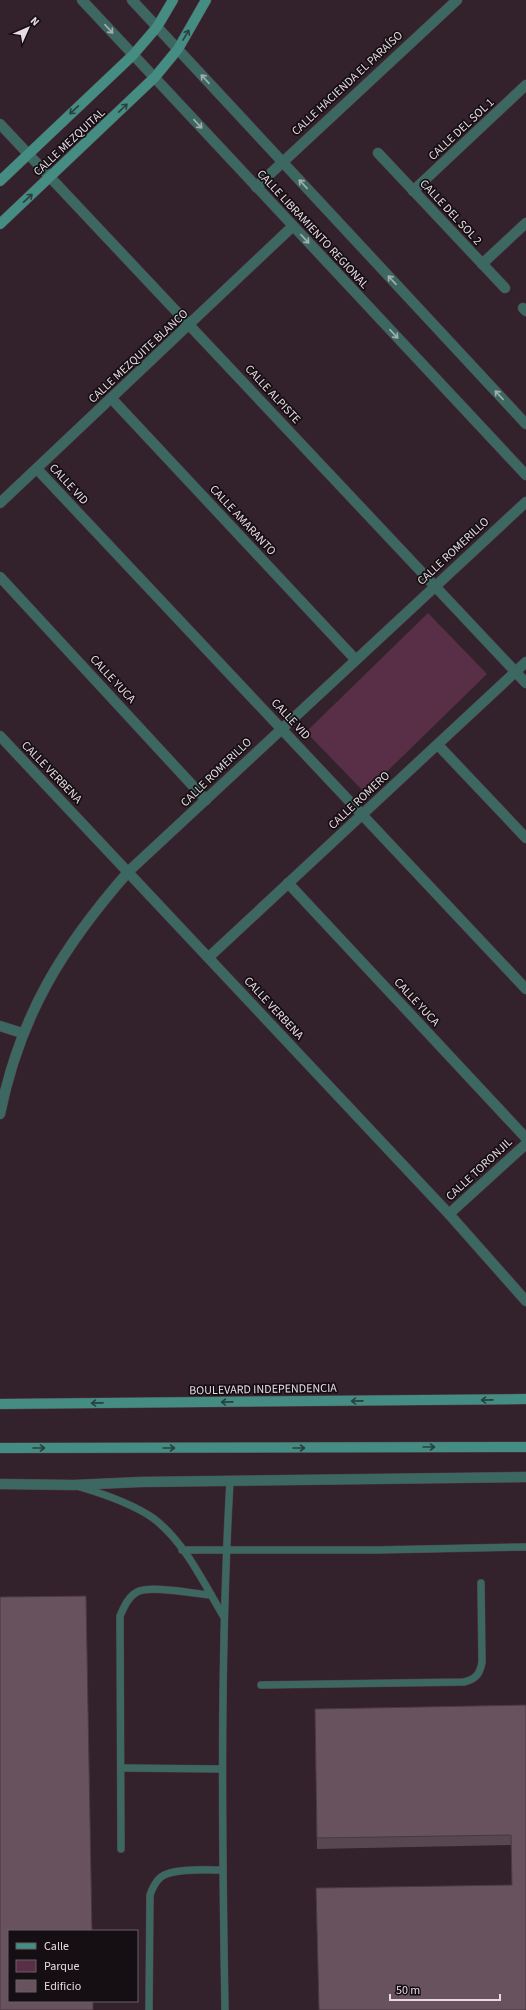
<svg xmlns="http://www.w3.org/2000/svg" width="526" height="2010" font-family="'Source Sans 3',sans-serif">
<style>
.green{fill:#582f46}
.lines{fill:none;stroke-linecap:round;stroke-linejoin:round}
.service-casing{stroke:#503f48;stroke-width:8}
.minor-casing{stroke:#503f48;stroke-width:11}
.tertiary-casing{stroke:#503f48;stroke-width:11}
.secondary-casing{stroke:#503f48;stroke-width:11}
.service{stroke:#3d6861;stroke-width:7}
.minor{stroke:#3d6861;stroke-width:10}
.tertiary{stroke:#3d6861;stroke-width:10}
.secondary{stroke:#458c82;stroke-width:10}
.wall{fill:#594750}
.building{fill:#67525d;stroke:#483941}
.oneway{stroke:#a3adae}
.oneway2{stroke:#28403f}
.labels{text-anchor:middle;stroke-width:3.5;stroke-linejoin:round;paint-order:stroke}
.street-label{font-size:12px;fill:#e7dbe1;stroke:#150e12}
</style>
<rect width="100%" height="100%" fill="#33212b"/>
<path class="green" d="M428,613l59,61 -122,119 -59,-61z"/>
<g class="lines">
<defs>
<g id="service">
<path d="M80,1487c24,7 51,16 73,31 32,24 51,66 71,99"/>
<path d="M182,1550h194l150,-3"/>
<path d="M261,1685l203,-3c12,-3 16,-8 18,-20l-1,-79"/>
<path d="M122,1768l100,1"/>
<path d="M121,1849l-1,-233c4,-9 8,-19 17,-24 14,-7 57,2 74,3"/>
<path d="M149,2010l1,-115c2,-6 5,-13 11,-18 11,-9 46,-7 61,-7"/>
<path d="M225,2010c-3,-176 -5,-353 5,-529"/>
</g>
<g id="minor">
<path d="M0,124l526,559"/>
<path d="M378,153l127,135"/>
<path d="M256,187l201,-187"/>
<path d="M413,191l113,-106"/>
<path d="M482,264l44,-41"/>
<path d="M523,308l3,3"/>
<path d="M112,399l243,260"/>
<path d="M37,469l489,520"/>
<path d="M0,503l293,-277"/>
<path d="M0,577l206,223"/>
<path d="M0,736l449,478 77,87"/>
<path d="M438,745l88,93"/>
<path d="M288,883l238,255"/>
<path d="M209,957l317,-295"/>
<path d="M0,1026l22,7"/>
<path d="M0,1114c20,-99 63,-168 129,-243l397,-369"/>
<path d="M449,1214l77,-70"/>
<path d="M0,1484l74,1 66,-3 386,-5"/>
</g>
<g id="tertiary">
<path d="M82,0l444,475"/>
<path d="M132,0l394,424"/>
</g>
<g id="secondary">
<path d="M0,181l133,-126 24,-28 16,-27"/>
<path d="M0,224l155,-147 23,-28 28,-49"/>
<path d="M0,1404l526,-5"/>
<path d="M0,1448l526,-1"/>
</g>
</defs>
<use href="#service" class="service-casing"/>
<use href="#minor" class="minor-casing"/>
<use href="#tertiary" class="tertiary-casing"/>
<use href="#secondary" class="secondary-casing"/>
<use href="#service" class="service"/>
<use href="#minor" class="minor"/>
<use href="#tertiary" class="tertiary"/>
<use href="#secondary" class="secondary"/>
</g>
<path class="wall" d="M526,1705l-14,180 -1,-40 -194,4 -2,-130z"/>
<g class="building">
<path d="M86,1596l6,335h-83v70h84v9h-93v-413z"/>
<path d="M526,1705v305h-207l-3,-122 196,-3 -1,-50 -194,3 -2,-129z"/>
</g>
<defs><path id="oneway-shaft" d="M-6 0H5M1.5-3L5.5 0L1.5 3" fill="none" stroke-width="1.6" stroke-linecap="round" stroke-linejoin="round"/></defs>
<g class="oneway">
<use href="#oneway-shaft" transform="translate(109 29) rotate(47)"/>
<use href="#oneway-shaft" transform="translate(205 79) rotate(-133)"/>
<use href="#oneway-shaft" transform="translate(198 124) rotate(47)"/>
<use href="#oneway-shaft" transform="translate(303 184) rotate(-133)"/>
<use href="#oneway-shaft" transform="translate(305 239) rotate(47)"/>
<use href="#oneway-shaft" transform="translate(392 280) rotate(-133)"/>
<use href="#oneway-shaft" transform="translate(394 334) rotate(47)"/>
<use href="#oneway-shaft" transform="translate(499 395) rotate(-133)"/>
</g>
<g class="oneway2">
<use href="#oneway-shaft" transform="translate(186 35) rotate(-59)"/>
<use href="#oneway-shaft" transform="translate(123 108) rotate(-44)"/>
<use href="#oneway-shaft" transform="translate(74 110) rotate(137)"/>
<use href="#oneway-shaft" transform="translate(28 198) rotate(-43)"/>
<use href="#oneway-shaft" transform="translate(487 1400) rotate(179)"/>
<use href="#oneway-shaft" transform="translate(357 1401) rotate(179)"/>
<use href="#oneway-shaft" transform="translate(227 1402) rotate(179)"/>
<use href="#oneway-shaft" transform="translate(97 1403) rotate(179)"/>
<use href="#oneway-shaft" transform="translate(429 1447)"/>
<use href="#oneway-shaft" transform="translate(39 1448)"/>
<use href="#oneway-shaft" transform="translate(169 1448)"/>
<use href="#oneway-shaft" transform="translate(299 1448)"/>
</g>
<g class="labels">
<g class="street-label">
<text transform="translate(347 83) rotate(-43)" y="4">CALLE HACIENDA EL PARAÍSO</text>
<text transform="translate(461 129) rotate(-43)" y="4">CALLE DEL SOL 1</text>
<text transform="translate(69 142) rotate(-43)" y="4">CALLE MEZQUITAL</text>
<text transform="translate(451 212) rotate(47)" y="4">CALLE DEL SOL 2</text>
<text transform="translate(313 229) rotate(47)" y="4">CALLE LIBRAMIENTO REGIONAL</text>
<text transform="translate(138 356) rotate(-43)" y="4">CALLE MEZQUITE BLANCO</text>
<text transform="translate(273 394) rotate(47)" y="4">CALLE ALPISTE</text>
<text transform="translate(69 484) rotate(47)" y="4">CALLE VID</text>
<text transform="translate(243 520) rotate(47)" y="4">CALLE AMARANTO</text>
<text transform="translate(453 551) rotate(-43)" y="4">CALLE ROMERILLO</text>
<text transform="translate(113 679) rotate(47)" y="4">CALLE YUCA</text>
<text transform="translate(291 719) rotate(47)" y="4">CALLE VID</text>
<text transform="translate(52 772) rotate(46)" y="4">CALLE VERBENA</text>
<text transform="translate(216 772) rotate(-44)" y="4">CALLE ROMERILLO</text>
<text transform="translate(359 800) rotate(-43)" y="4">CALLE ROMERO</text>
<text transform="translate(417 1002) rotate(47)" y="4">CALLE YUCA</text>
<text transform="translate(274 1008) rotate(47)" y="4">CALLE VERBENA</text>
<text transform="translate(479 1169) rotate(-43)" y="4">CALLE TORONJIL</text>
<text transform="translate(263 1389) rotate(-1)" y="4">BOULEVARD INDEPENDENCIA</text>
</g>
</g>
<rect x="8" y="1930" width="130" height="72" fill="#150e12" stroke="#696065"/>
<rect x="16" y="1943" width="20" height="6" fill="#458c82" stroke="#696065"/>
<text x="44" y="1950" font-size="12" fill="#e7dbe1">Calle</text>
<rect x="16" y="1960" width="20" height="12" fill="#582f46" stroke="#696065"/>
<text x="44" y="1970" font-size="12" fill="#e7dbe1">Parque</text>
<rect x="16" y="1980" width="20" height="12" fill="#67525d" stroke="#696065"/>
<text x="44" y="1990" font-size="12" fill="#e7dbe1">Edificio</text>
<g transform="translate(28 28) rotate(45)" stroke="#150e12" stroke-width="3" paint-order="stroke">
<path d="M0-3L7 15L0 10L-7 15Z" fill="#e7dbe1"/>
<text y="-6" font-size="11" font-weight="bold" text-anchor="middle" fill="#e7dbe1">N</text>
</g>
<path d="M390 1994v6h110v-6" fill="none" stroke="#e7dbe1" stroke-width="2"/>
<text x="396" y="1994" font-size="12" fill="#e7dbe1" stroke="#150e12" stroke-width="3" paint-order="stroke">50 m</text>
</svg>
